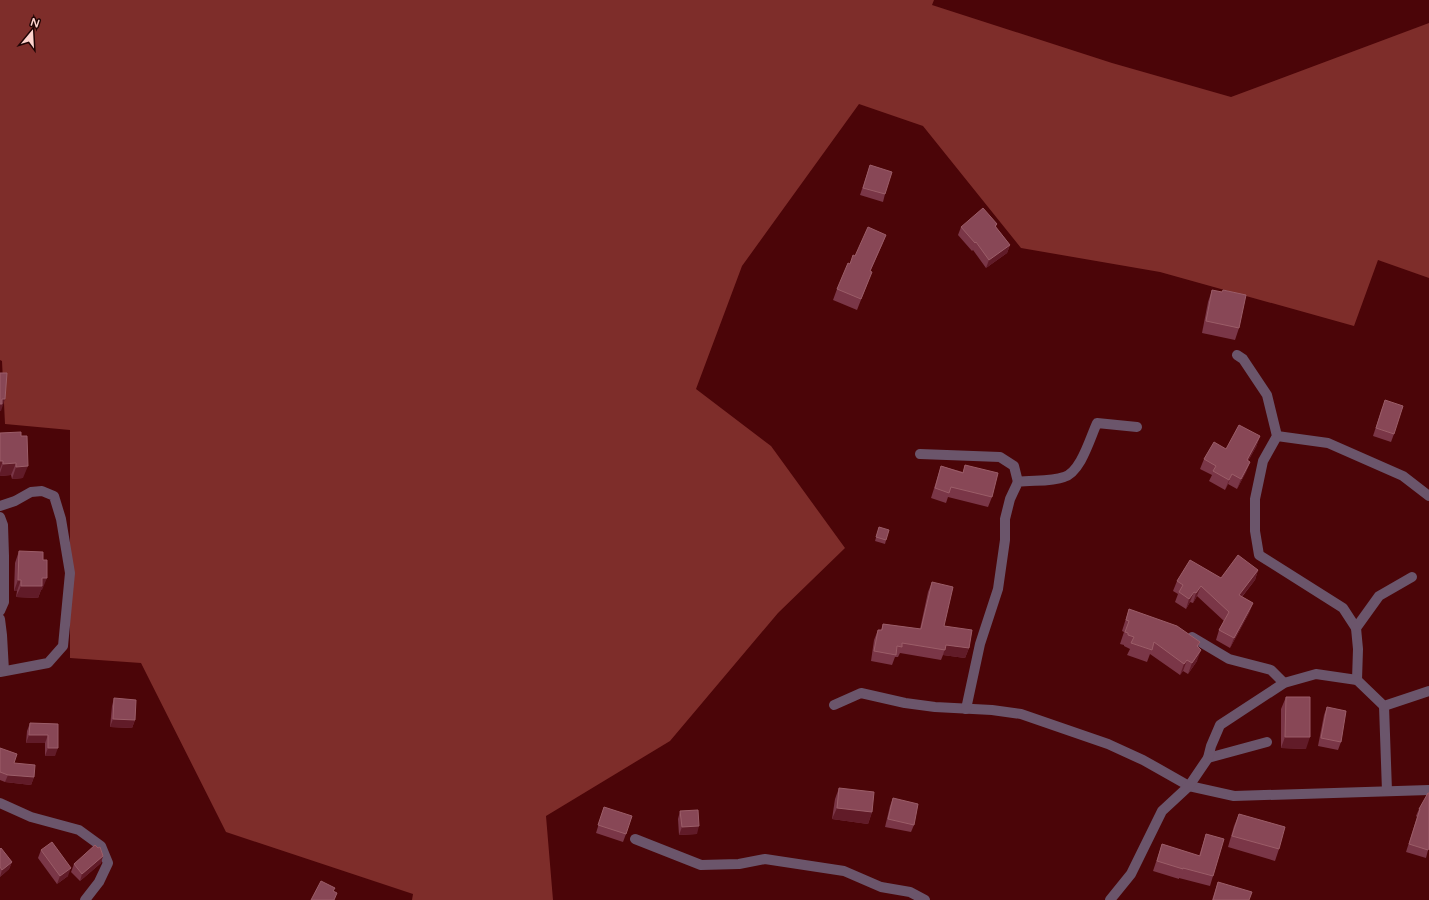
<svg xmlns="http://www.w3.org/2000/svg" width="1429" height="900" font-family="'Varela Round',sans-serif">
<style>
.green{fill:#7e2d2a}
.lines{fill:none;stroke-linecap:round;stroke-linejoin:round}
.street{stroke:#6b556b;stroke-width:10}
.wall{fill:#7a3647}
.shaded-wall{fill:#611b28}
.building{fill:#884756;stroke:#9b5d68}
</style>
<rect width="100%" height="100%" fill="#4b0508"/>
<path class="green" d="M0,0h934l-2,5 180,58 119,34 198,-74v255l-51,-18 -24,66 -194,-54 -139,-24 -98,-122 -64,-22 -117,162 -46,123 75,57 74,102 -67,65 -108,128 -124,75 7,84h-141l1,-6 -187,-62 -85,-169 -71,-5v-228l-65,-6 -3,-63 -2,-1z"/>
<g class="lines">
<g class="street">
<path d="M1237,355l6,4 24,36 10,41 -14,25 -8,38v32l4,24 84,53 13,20"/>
<path d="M1277,436l51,7 75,33 26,20"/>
<path d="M920,454l80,3 14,9 4,16"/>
<path d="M0,506l15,-5 16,-9 11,-1 12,5 7,23 9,54 -7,73 -15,17 -48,9"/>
<path d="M0,517l3,8 1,31v46l-4,9"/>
<path d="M0,619l2,16 2,36"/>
<path d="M1192,637l37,22 42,11 13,13"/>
<path d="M1357,680l1,-31 -2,-21 23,-32 33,-19"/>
<path d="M834,705l27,-12 44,10 30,4 57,3 29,4 87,30 35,16 46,26 45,10 195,-6"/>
<path d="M1384,706l3,85"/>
<path d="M966,709l14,-65 18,-55 7,-49v-21l5,-20 8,-17c14,-2 33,0 46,-5 17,-5 26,-39 33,-54l40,4"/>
<path d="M1208,758l59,-16"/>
<path d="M0,803l31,14 48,13 22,16 7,17 -9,19 -14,18"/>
<path d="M635,839l66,26 38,-1 26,-5 79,12 37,16 29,5 15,8"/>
<path d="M1110,900l21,-26 31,-63 27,-25 19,-28 3,-12 9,-21 64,-42 32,-9 41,6 27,26 45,-15"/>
</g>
</g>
<g class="wall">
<path d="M870,165l15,29 -2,8 -23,-7z"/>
<path d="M997,224l-1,3 14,18 -3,8 -21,15 -13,-18 -1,1 -14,-16 3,-8z"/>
<path d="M886,235l-4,10 -12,26 -2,11 -11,28 -24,-10 4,-11 18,-33z"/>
<path d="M1212,290l27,38 -4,12 -33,-7 6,-31z"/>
<path d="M1382,408l12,26 -3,8 -18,-6z"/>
<path d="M0,433l23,45 -11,1 -1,-4 -11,1z"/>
<path d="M1260,436l-4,11 -8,14 2,1 -4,10 -9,17 -9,-5 -3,6 -16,-9 3,-6 -12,-6 4,-10 22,-10z"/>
<path d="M965,465l27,32 -4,10 -40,-10 -2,6 -15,-5 10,-32 22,6z"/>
<path d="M879,527l7,13 -1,4 -10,-3z"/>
<path d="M19,551l23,39h-1l-3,8 -22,-1 1,-6h-3l1,-28z"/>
<path d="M1258,570l-3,10 -13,17 11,6 -4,10 -19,35 -14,-8 3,-10 5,-9 -27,-25 -4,7 -3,-1 -4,7 -11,-7 3,-8 -5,-3 4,-10 44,-3z"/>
<path d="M932,582l12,44 25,22 -4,10 -22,-3 -2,5 -41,-7 -2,4h-3l-3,8 -21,-4 3,-21 4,-10h3l2,-6 37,5 8,-37z"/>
<path d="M1129,609l71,33 -2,5 -1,14 -9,13 -5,-3 -3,4 -30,-21 -3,8 -20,-7 3,-6 -6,-3v-1l-4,-1 4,-12 -2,-1z"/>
<path d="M1286,697l20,52 -25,-1v-39z"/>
<path d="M114,698l21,22 -3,8 -22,-1 2,-21z"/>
<path d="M1327,707l14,35 -3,8 -20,-4 6,-31z"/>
<path d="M30,723l28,1 -3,32h-10v-13h-19l1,-12z"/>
<path d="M0,748l14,15 20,14 -3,8 -26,-3 -5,-2z"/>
<path d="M839,788l33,24 -4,12 -36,-5 3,-20z"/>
<path d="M1429,793l-1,57 -2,8 -20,-6 11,-35 -1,-1 3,-7z"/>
<path d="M893,798l21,27 -3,7 -26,-5 5,-21z"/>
<path d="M604,807l22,27 -3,8 -27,-9z"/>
<path d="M680,811l17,23 -18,1 -1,-16z"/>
<path d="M1239,814l40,35 -4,12 -47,-14 6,-21z"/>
<path d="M1206,834l7,42 -3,10 -31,-8v1l-26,-8 9,-27 37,12z"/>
<path d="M0,849l12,13 -3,7 -9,8z"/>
<path d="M41,850l27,26 -11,8 -19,-26z"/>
<path d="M103,856l-2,7 -21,18 -9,-9 3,-8z"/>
<path d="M1218,882l31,18h-37z"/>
</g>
<g class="shaded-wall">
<path d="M886,235l-4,10 -16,36 4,-10z"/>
<path d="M1010,245l-3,8 -21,15 3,-8z"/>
<path d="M2,399h3l-4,12h-1v-7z"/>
<path d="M1260,436l-4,11 -13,23 4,-10z"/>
<path d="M0,461h3l-3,8z"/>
<path d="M1250,462l-4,10 -9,17 4,-10z"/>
<path d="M16,463l-5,12 -11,1v-3l3,-9z"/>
<path d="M28,466l-5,12 -11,1 4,-12z"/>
<path d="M1232,474l-4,10 -3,6 4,-10z"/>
<path d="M1258,570l-3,10 -20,25 4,-10z"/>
<path d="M42,578h5l-5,12h-1l-3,8 -22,-1 5,-11z"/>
<path d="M18,580h3l-4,11h-3z"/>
<path d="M1201,586l-4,10 -4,7 3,-10z"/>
<path d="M1194,592l-4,10 -4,7 3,-10z"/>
<path d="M1253,603l-4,10 -19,35 4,-10z"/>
<path d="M946,645l23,3 -4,10 -22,-3z"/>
<path d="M1201,650l-4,11 -9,13 4,-11z"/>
<path d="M1187,660l-4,11 -3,4 4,-11z"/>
<path d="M113,719l22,1 -3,8 -22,-1z"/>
<path d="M29,735h19l-3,8h-19z"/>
<path d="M1285,737h25l-4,12 -25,-1z"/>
<path d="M48,748h10l-3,8h-10z"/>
<path d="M8,775l26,2 -3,8 -26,-3z"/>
<path d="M837,808l35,4 -4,12 -36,-5z"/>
<path d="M699,826l-2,8 -18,1 3,-8z"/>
<path d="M103,856l-2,7 -21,18 2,-7z"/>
<path d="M12,862l-3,7 -9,8 2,-7z"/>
<path d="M71,868l-3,8 -11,8 3,-8z"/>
</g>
<g class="building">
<path d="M870,165l22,7 -7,22 -22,-6z"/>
<path d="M983,208l14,16 -2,2 15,19 -21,15 -13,-18 -1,1 -14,-16z"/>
<path d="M868,227l18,8 -16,36 2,1 -11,27 -24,-10 11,-26 2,1 3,-9 2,1z"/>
<path d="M1212,290l10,2 1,-2 23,5 -7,33 -33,-7z"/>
<path d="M0,373h7l-2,26h-3v5h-2z"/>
<path d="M1385,400l18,6 -9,28 -18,-6z"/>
<path d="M1239,425l21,11 -13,24 3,2 -9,17 -9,-5 -3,6 -16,-9 3,-5 -12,-7 10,-17 12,7z"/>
<path d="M21,432v4h6l1,30 -12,1v-4l-13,1v-3h-3v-28z"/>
<path d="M965,465l33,8 -6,24 -41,-10 -2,6 -14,-5 6,-22 22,7z"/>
<path d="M879,527l10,3 -3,10 -10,-3z"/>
<path d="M19,551l24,1v8h4v18h-5v8h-21v-6h-3z"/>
<path d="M1238,555l20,15 -19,25 14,8 -19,35 -15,-8 10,-18 -28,-26 -5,7 -2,-1 -5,7 -10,-7 4,-7 -6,-4 13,-21 31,18z"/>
<path d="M932,582l21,5 -9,39 28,4 -3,18 -23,-3 -1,5 -43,-7v4l-5,-1 -1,9 -22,-4 4,-21h4l1,-6 38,5z"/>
<path d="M1129,609l48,17 23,16 -3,4 4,4 -9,13 -5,-3 -3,4 -30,-22 -2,8 -21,-7 3,-6 -6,-2v-2l-3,-1 4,-11 -3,-1z"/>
<path d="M1286,697h24v40h-25z"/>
<path d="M114,698l22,2 -1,20 -22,-1z"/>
<path d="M1327,707l19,4 -5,31 -20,-4z"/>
<path d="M30,723l28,1v24h-10v-13h-19z"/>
<path d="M0,748l17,6 -3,9 21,2 -1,12 -26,-2 -8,-3z"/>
<path d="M839,788l35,4 -2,20 -35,-4z"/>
<path d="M1428,793h1v55l-1,2 -19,-6 11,-35h-1z"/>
<path d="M893,798l25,6 -4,21 -26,-6z"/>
<path d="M604,807l28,9 -6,18 -28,-9z"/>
<path d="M698,810l1,16 -17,1 -2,-16z"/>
<path d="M1239,814l46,13 -6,22 -47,-13z"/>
<path d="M1206,834l18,5 -11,37 -30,-8v1l-26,-8 5,-17 38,12z"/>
<path d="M52,842l19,26 -11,8 -19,-26z"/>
<path d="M95,845l3,3 2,-1 3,9 -21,18 -8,-10z"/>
<path d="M1,848l11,14 -10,8 -2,-3v-18z"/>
<path d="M321,881l14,7 -2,3 4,2 -3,7h-23z"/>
<path d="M1218,882l34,10 -3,8h-36z"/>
</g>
<g transform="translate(32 32) rotate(18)" stroke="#200404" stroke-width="3" paint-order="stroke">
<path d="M0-3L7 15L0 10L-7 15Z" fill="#fed3ce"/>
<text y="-6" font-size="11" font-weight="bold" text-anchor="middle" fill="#fed3ce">N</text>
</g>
</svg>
